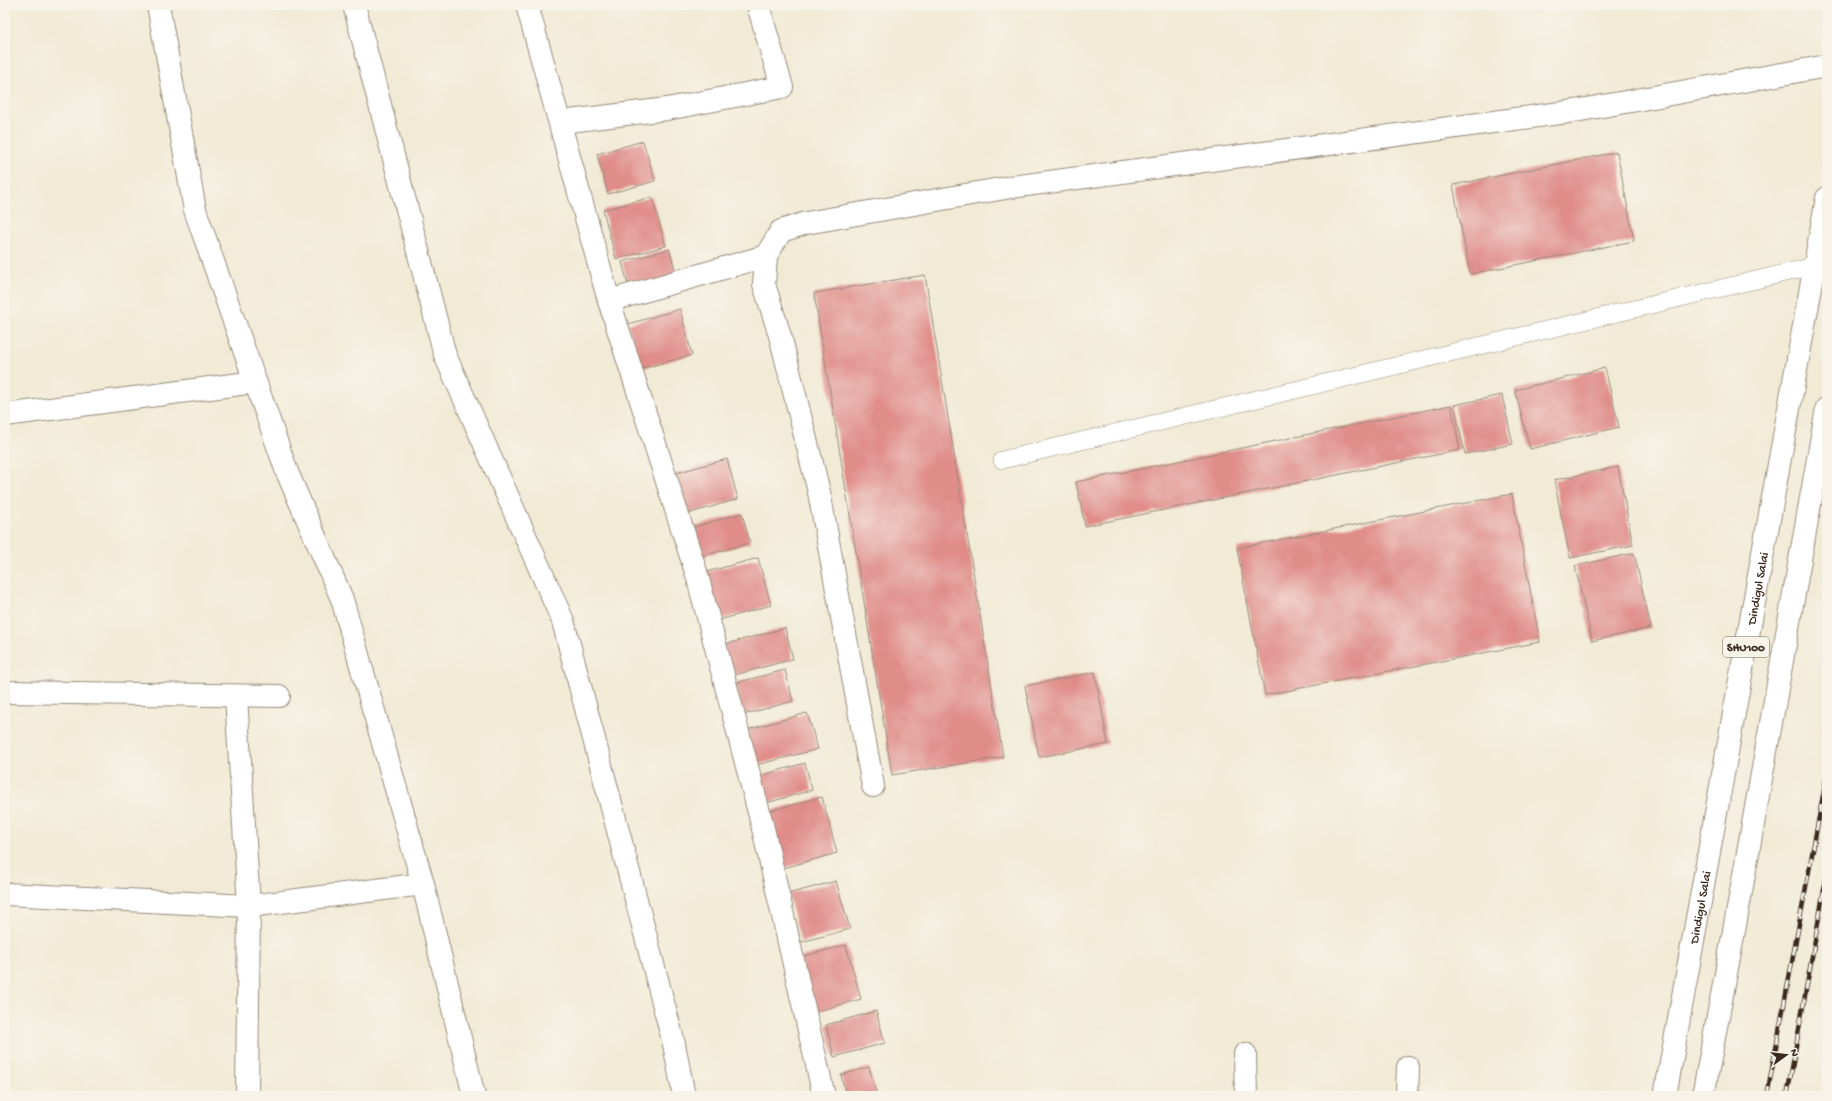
<svg xmlns="http://www.w3.org/2000/svg" width="1832" height="1101" font-family="'Gochi Hand',sans-serif">
<style>
.building{fill:#e08d8a}
.lines{fill:none;stroke-linecap:round;stroke-linejoin:round}
.service-casing{stroke:#968a7a;stroke-width:18}
.minor-casing{stroke:#968a7a;stroke-width:24}
.primary-casing{stroke:#968a7a;stroke-width:24}
.service{stroke:#fff;stroke-width:17}
.minor{stroke:#fff;stroke-width:22}
.primary{stroke:#fff;stroke-width:22}
.rail-casing{stroke:#3b2a1e;stroke-width:4.5}
.rail{stroke:#f7f3e8;stroke-width:3;stroke-dasharray:9;stroke-linecap:butt}
.labels{text-anchor:middle;stroke-width:3;stroke-linejoin:round;paint-order:stroke}
.shield{fill:#f7f3e8;stroke:#73665b;stroke-width:1}
.shield-label{font-size:12px;font-weight:bold;fill:#3b2a1e}
.street-label{font-size:13px;fill:#3b2a1e;stroke:#f7f3e8}
</style>
<rect width="100%" height="100%" fill="#f7f3e8"/>
<filter id="ink" filterUnits="userSpaceOnUse"><feTurbulence type="fractalNoise" baseFrequency=".025" numOctaves="2"/><feDisplacementMap in="SourceGraphic" scale="8" xChannelSelector="R" yChannelSelector="G"/><feConvolveMatrix kernelMatrix="1 2 1 2 8 2 1 2 1" color-interpolation-filters="sRGB"/></filter>
<filter id="wash" filterUnits="userSpaceOnUse"><feTurbulence type="fractalNoise" baseFrequency=".012" numOctaves="4" result="noise"/><feDisplacementMap in="SourceGraphic" scale="16" xChannelSelector="R" yChannelSelector="G"/><feGaussianBlur stdDeviation="0.9" result="paint"/><feColorMatrix in="noise" values="0 0 0 0 0 0 0 0 0 0 0 0 0 0 0 0 0 1.4 0 .05"/><feComposite in="paint" operator="in"/></filter>
<g filter="url(#wash)">
<rect width="100%" height="100%" fill="#f1ead5"/>
<g id="blocks">
<g class="building">
<path d="M643,141l12,40 -47,13 -11,-40z"/>
<path d="M1617,152l17,89 -164,33 -17,-89z"/>
<path d="M652,197l14,49 -50,13 -13,-49z"/>
<path d="M669,249l9,30 -48,13 -8,-30z"/>
<path d="M925,275l78,482 -111,18 -78,-482z"/>
<path d="M680,309l12,46 -52,14 -12,-45z"/>
<path d="M1605,368l14,59 -89,22 -15,-59z"/>
<path d="M1502,395l11,49 -48,10 -11,-49z"/>
<path d="M1451,405l9,45 -375,76 -9,-44z"/>
<path d="M727,459l11,40 -51,15 -11,-41z"/>
<path d="M1618,467l15,78 -63,13 -16,-78z"/>
<path d="M1512,494l28,148 -275,53 -28,-147z"/>
<path d="M742,513l8,30 -51,14 -9,-29z"/>
<path d="M1634,553l17,75 -59,13 -17,-75z"/>
<path d="M758,558l13,47 -55,16 -13,-48z"/>
<path d="M785,628l8,31 -62,17 -8,-31z"/>
<path d="M785,670l8,31 -50,14 -8,-32z"/>
<path d="M1095,672l13,72 -69,13 -14,-71z"/>
<path d="M807,713l11,36 -62,16 -10,-35z"/>
<path d="M805,763l7,27 -46,13 -7,-27z"/>
<path d="M822,797l15,56 -57,16 -15,-57z"/>
<path d="M836,881l14,48 -49,13 -13,-48z"/>
<path d="M846,945l15,54 -47,13 -14,-55z"/>
<path d="M876,1011l9,32 -51,14 -8,-32z"/>
<path d="M869,1067l8,29h-31l-5,-21z"/>
</g>
</g>
</g>
<g filter="url(#ink)">
<use href="#blocks" fill-opacity="0" stroke="#968a7a" stroke-width="1"/>
<g class="lines">
<defs>
<path id="service" d="M1002,460l812,-194"/>
<g id="minor">
<path d="M158,5l37,205 92,262 55,127 81,285 51,212"/>
<path d="M354,5l91,350 118,266 111,423 10,52"/>
<path d="M527,5l82,296 88,274 65,249 62,272"/>
<path d="M561,122l106,-13 115,-22 -24,-82"/>
<path d="M609,301l157,-45"/>
<path d="M5,415l250,-33"/>
<path d="M5,692l274,4"/>
<path d="M236,696l13,210 -2,190"/>
<path d="M873,786l-54,-294 -38,-153 -17,-55 2,-28 15,-25 25,-8 205,-36 564,-76 252,-45"/>
<path d="M5,894l244,12 174,-22"/>
<path d="M1245,1054l1,42"/>
<path d="M1407,1096l1,-29"/>
</g>
<g id="primary">
<path id="s1" d="M1665,1096l162,-898"/>
<path d="M1703,1096l31,-165 93,-523"/>
</g>
</defs>
<use href="#service" class="service-casing"/>
<use href="#minor" class="minor-casing"/>
<use href="#primary" class="primary-casing"/>
<use href="#service" class="service"/>
<use href="#minor" class="minor"/>
<use href="#primary" class="primary"/>
<defs>
<g id="rail">
<path d="M1767,1096l60,-322"/>
<path d="M1787,1096l40,-223"/>
</g>
</defs>
<use href="#rail" class="rail-casing"/>
<use href="#rail" class="rail"/>
</g>
</g>
<g class="labels">
<rect class="shield" x="1723" y="637" width="46" height="20" rx="3"/>
<g class="shield-label">
<text x="1746" y="651">SHU100</text>
</g>
<g class="street-label">
<text dy="5" stroke="none"><textPath href="#s1" startOffset="516">Dindigul Salai</textPath></text>
<text dy="5" stroke="none"><textPath href="#s1" startOffset="192">Dindigul Salai</textPath></text>
</g>
</g>
<rect width="1832" height="1101" fill="none" stroke="#f7f3e8" stroke-width="20"/>
<g transform="translate(1786 1055) rotate(75)" stroke="#f7f3e8" stroke-width="3" paint-order="stroke">
<path d="M0-3L7 15L0 10L-7 15Z" fill="#3b2a1e"/>
<text y="-6" font-size="11" font-weight="bold" text-anchor="middle" fill="#3b2a1e">N</text>
</g>
</svg>
